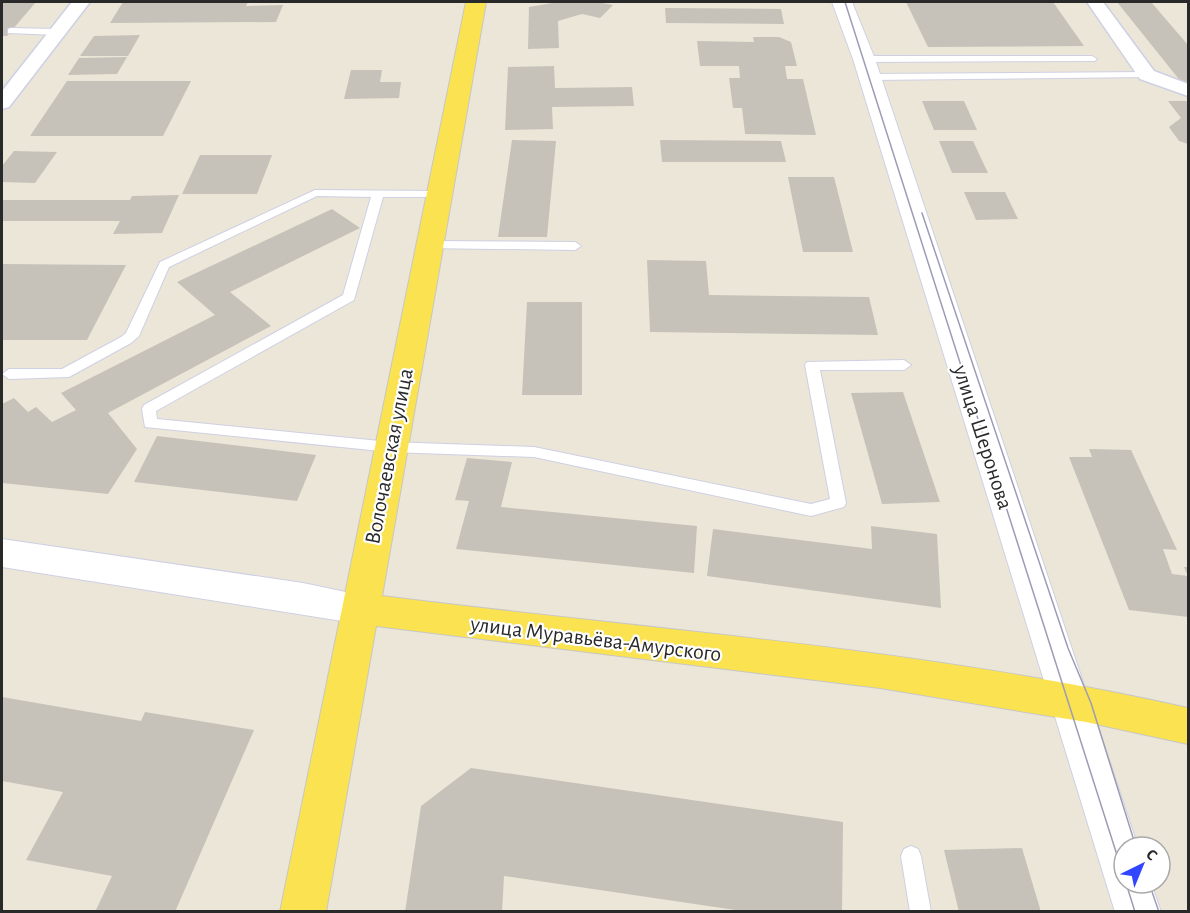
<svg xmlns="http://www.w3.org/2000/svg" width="1190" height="913" font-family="'Alegreya Sans',sans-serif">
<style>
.building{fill:#c7c2b9}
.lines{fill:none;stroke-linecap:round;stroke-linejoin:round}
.service-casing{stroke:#ced0e3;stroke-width:2}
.minor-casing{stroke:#ced0e3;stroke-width:3}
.secondary-casing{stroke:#ced0e3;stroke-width:2}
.primary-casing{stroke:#c7c7c7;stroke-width:2}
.service{fill:#fff;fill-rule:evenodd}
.minor{fill:#fff;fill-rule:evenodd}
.secondary{fill:#fff;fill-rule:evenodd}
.primary{fill:#fae250;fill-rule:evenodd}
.tram{stroke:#9c9db5;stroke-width:1.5}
.labels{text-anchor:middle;stroke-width:4.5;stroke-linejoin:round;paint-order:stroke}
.street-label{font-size:22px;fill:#292929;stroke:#fff}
</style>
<rect width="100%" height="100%" fill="#ece6d9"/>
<g class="building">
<path d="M2,2h34l-29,34h-5z"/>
<path d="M123,2h125l-2,4 37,-1 -7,17 -166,1z"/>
<path d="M558,2h39l16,3 -13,13 -18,-4 -24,7 1,27 -31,1 1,-42z"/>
<path d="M906,2h147l31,44 -156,1z"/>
<path d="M1117,2h34l37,43v38h-6z"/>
<path d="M665,8l116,1 3,15 -118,-1z"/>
<path d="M140,35l-12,21h-48l14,-20z"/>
<path d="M753,37h26l12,5 6,24h-12l2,13h16l13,56 -71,-1 -3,-26h-9l-4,-30h11l-1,-12h-39l-3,-25 57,1z"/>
<path d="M127,57l-10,17 -49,1 11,-17z"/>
<path d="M554,66l1,22 77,-1 2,19 -82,1 1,22 -48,1 3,-63z"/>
<path d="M351,70h31l-2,12h21l-2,16 -55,1z"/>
<path d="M67,81h124l-28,55h-133z"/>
<path d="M922,101h42l13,29h-43z"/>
<path d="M1168,101h20v43l-9,-3 -10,-14 12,-9z"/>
<path d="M512,140l44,1 -9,96h-49z"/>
<path d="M660,140l121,1 5,21h-124z"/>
<path d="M939,141h34l15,32h-36z"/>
<path d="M14,151l43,1 -22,31 -33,-1v-16z"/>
<path d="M200,155h72l-15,39h-75z"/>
<path d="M788,177h46l19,75h-50z"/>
<path d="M964,192h41l13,27 -42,1z"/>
<path d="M179,195l-17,38 -49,1 7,-13h-118v-21h128l2,-4z"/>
<path d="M332,209l28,19 -130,64 41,34 -163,87 29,36 -29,45 -106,-11v-79l12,-6 14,14 8,-5 16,15 24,-12 -15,-17 154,-78 -38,-33z"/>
<path d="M647,260l59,1 3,34 160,2 9,38 -228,-3z"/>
<path d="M2,264l124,1 -39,75h-85z"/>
<path d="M527,302h55v93h-60z"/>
<path d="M903,392l37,110 -58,2 -31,-111z"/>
<path d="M157,436l159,19 -19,46 -163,-19z"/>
<path d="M1089,449l42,1 46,100 -14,-1 9,25 16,2 -4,-9h4v50l-59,-7 -60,-153h23z"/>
<path d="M467,458l45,4 -11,45 196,19 -3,47 -238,-24 13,-48 -14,-1z"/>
<path d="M871,526l66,8 4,74 -234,-32 6,-47 159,20z"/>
<path d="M2,697l139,24 4,-9 109,18 -79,182h-80l17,-36 -86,-16 37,-68 -61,-11z"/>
<path d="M471,768l372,54 -1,90h-93l-245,-36 -2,36h-97l16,-106z"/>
<path d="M1022,848l19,64h-82l-15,-62z"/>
</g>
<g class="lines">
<defs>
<g id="service">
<path d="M11,28l46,1 5,3 -5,3 -49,-2v-4z"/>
<path d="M1092,56l5,3 -2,2 -231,1 -5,-3 5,-3z"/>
<path d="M1147,72l4,1v4l-282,3 -5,-3 5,-3z"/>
<path d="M315,190l124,1 6,3 -6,3h-56l-29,103 -198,111 1,8 233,23 144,5 277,57 19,-5 -25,-134 2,-3 97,-2 7,5 -7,5h-84l26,133 -2,4 -33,9 -277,-59 -144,-5 -245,-25 -3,-18 2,-4 199,-110 28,-98 -54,-1 -148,71 -30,69 -8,7 -62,34 -60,2 -7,-5 7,-5h53l59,-32 5,-4 34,-71z"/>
<path d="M429,241l146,1 6,4 -6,4 -150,-2v-6z"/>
<path d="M911,846l7,3 3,7 10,56h-21l-9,-56 3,-7z"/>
</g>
<g id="minor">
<path d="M72,2h18l-81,105 -7,2v-18z"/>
<path d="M1087,2h16l51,69 34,13v12l-48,-17z"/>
</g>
<g id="secondary">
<path d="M832,2h20l23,57 263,788h-14v36h27l10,29h-46l-262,-853z"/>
<path d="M2,539l301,44 71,15 6,11 -6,11 -13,4 -359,-57z"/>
</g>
<path id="primary" d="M466,2h20l-104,594c269,34 541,52 806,112v36l-102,-22 -206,-34 -504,-62 -50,286h-46z"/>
</defs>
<use href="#service" class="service-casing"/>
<use href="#minor" class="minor-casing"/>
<use href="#secondary" class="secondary-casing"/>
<use href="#primary" class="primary-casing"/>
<use href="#service" class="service"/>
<use href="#minor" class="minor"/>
<use href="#secondary" class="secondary"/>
<use href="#primary" class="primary"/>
<g class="tram">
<path d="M845,2l279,875"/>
<path d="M922,213l146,435 23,55 45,144"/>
<path d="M1126,883l9,29"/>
<path d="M1149,883l10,29"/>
</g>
</g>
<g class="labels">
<g class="street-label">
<text transform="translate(984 437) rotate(72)" y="8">улица Шеронова</text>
<text transform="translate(388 456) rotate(-79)" y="8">Волочаевская улица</text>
<text transform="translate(596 638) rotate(7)" y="8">улица Муравьёва-Амурского</text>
</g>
</g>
<rect width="1190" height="913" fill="none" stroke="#292929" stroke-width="6"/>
<g transform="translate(1142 865) rotate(43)"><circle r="28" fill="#ffffff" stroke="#a9a9a9" stroke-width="1.5"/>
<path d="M0-4.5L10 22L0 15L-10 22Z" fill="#3346ff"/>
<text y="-9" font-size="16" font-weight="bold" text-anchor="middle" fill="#292929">С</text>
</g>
</svg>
